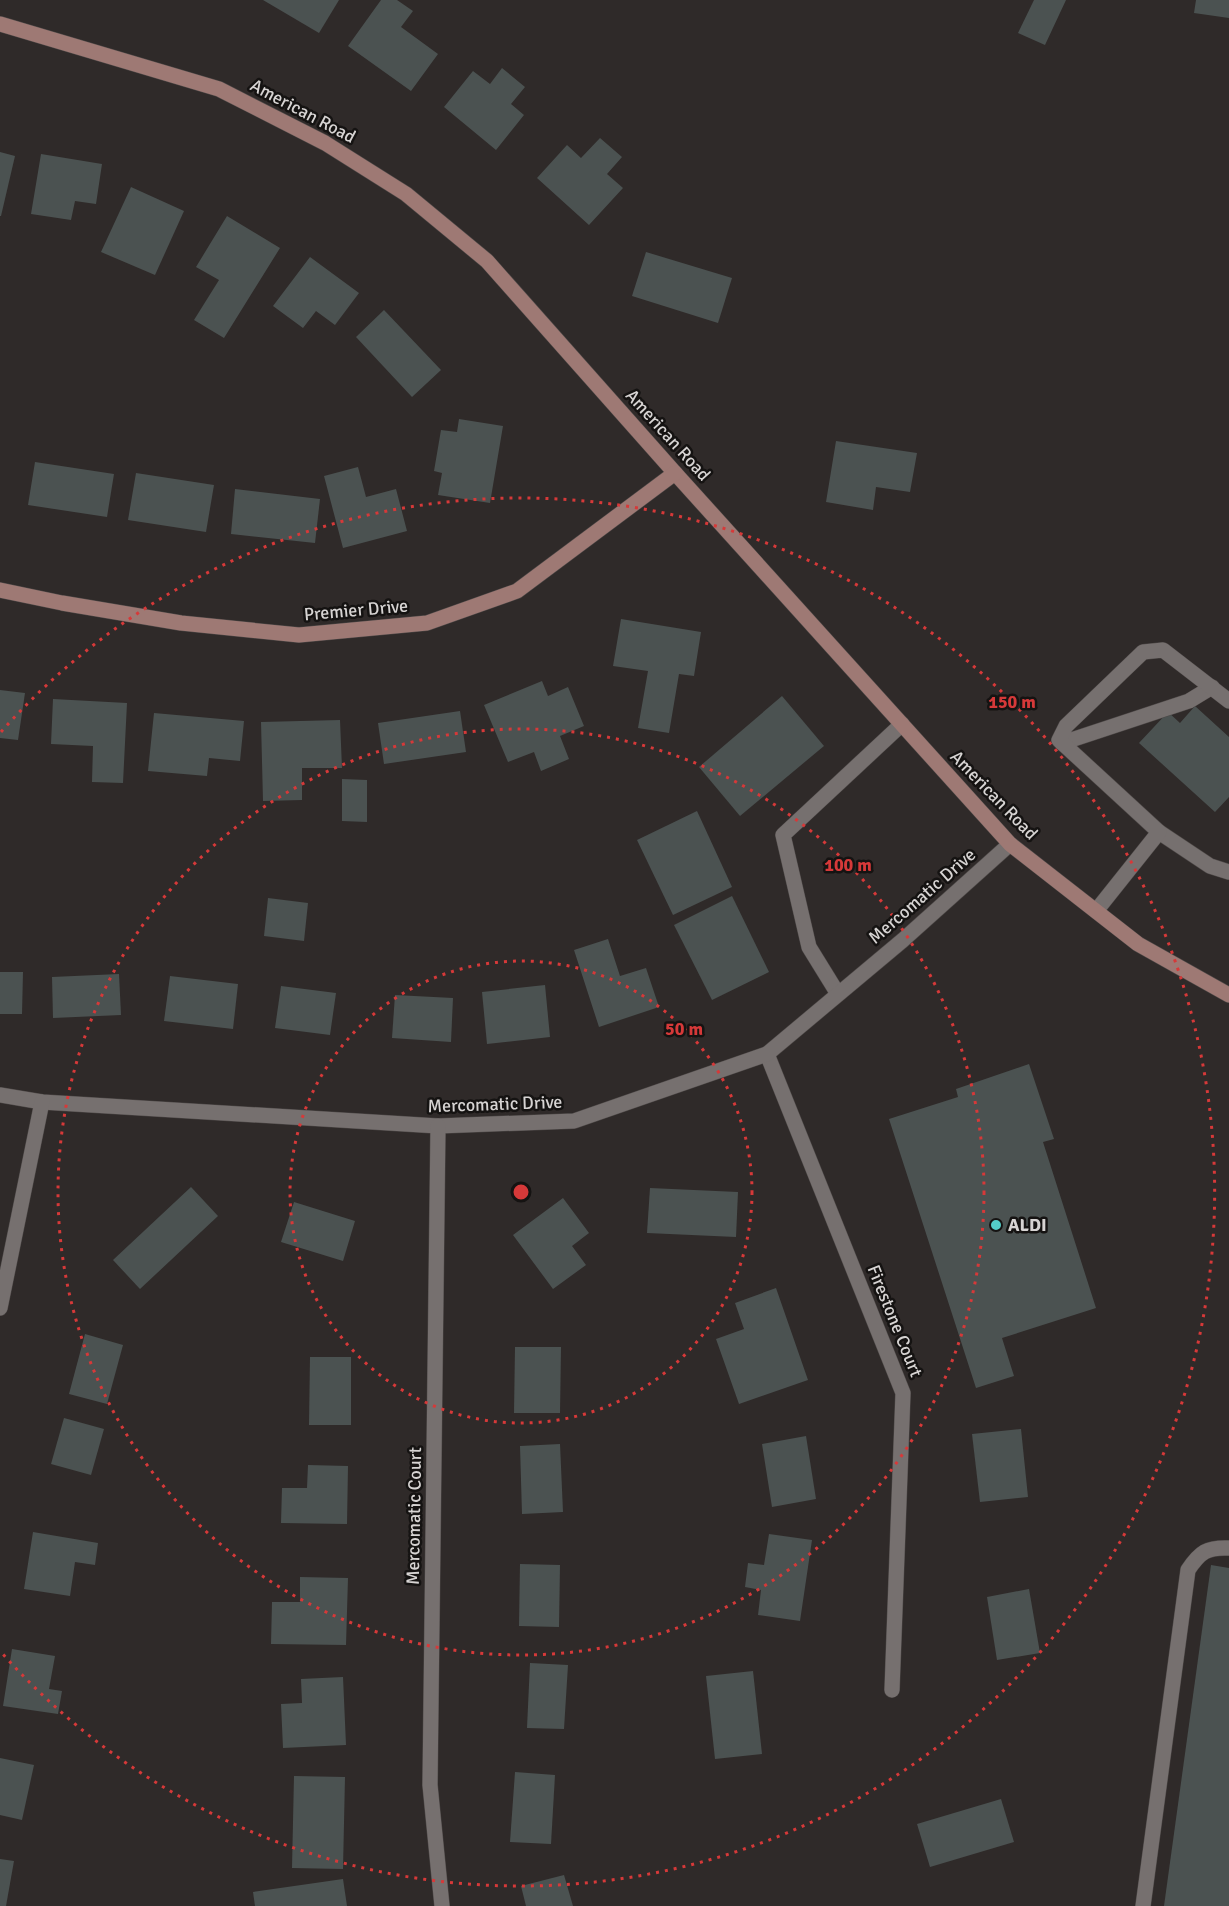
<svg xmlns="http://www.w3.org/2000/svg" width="1229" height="1906" font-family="Signika,sans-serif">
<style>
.building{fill:#4b5251}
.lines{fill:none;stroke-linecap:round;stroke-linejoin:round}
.lane-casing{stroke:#4d4847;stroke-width:16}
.street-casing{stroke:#4d4847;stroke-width:16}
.secondary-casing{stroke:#4d4847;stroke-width:16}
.lane{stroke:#76706f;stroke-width:15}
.street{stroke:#76706f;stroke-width:15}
.secondary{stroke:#9e7974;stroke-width:15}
.ring{fill:none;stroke:#d63939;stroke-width:3;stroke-dasharray:3 6}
.poi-dot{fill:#54cdc8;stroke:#151312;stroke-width:2}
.labels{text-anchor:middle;stroke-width:5;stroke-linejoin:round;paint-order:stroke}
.street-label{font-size:18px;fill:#d7d4d3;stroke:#151312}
.poi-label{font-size:18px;font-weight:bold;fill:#d7d4d3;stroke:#151312;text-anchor:start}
.centre{fill:#d63939;stroke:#151312;stroke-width:3}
.ring-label{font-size:18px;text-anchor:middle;font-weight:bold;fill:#d63939;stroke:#151312;stroke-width:5;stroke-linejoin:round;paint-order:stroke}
</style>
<rect width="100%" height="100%" fill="#2f2a29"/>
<g class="building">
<path d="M263,0h76l-20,33z"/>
<path d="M381,0h16l16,11 -12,16 37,27 -27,37 -63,-45z"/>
<path d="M1034,0h32l-21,45 -27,-12z"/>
<path d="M1196,0h33v18l-35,-5z"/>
<path d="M502,68l23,19 -14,17 13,11 -28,35 -52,-43 29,-36 17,13z"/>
<path d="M600,138l22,19 -15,17 16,14 -34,37 -52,-47 30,-33 14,13z"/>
<path d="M0,152l15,4 -14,60h-1z"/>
<path d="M41,154l61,10 -6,40 -21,-3 -4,19 -40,-6z"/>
<path d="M131,187l53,24 -29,64 -54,-23z"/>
<path d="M227,216l53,32 -56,90 -30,-18 25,-40 -23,-13z"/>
<path d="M646,252l86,26 -14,45 -86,-27z"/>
<path d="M310,257l49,36 -24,32 -19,-14 -13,17 -30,-22z"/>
<path d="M384,310l57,60 -29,27 -56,-60z"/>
<path d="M459,419l44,7 -13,77 -52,-8 4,-22 -8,-2 7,-41 16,2z"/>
<path d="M836,441l81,12 -7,39 -34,-5 -3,23 -47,-8z"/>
<path d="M35,462l79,12 -7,43 -79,-12z"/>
<path d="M358,467l8,30 30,-8 11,42 -64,17 -19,-72z"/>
<path d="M136,473l78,12 -8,47 -78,-12z"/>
<path d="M235,489l85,10 -5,44 -84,-9z"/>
<path d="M621,619l80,13 -7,44 -15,-2 -10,59 -31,-5 10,-57 -35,-5z"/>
<path d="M542,681l6,15 20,-9 16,39 -24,10 9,23 -28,12 -7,-19 -26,10 -24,-57z"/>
<path d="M0,690l25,3 -7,47 -18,-2z"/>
<path d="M782,696l42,50 -84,70 -41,-49z"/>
<path d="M53,699l74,4 -4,80 -31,-1 1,-36 -42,-2z"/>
<path d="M1195,706l34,31v60l-14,15 -76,-69 29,-31 12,11z"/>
<path d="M460,711l6,41 -82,12 -6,-41z"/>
<path d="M154,713l90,8 -4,40 -31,-3 -2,18 -59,-5z"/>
<path d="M340,720l2,48h-40v32l-39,1 -2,-79z"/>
<path d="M342,779l25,1v42l-25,-1z"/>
<path d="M697,811l35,76 -59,28 -36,-75z"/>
<path d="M732,896l37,76 -57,28 -38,-75z"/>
<path d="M268,898l40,5 -4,38 -40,-5z"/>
<path d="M608,939l12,37 26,-8 13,39 -60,20 -25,-77z"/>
<path d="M0,972h23l-1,42h-22z"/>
<path d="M119,974l2,41 -68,3 -1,-41z"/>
<path d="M170,976l68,8 -5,45 -69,-8z"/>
<path d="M545,985l5,52 -63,7 -5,-52z"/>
<path d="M281,986l55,7 -6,42 -55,-7z"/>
<path d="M395,995l58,3 -2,44 -59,-4z"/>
<path d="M1029,1064l25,75 -11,3 53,166 -94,30 12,38 -38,12 -87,-269 69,-22 -2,-8z"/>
<path d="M191,1187l27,29 -78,73 -27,-29z"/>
<path d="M650,1188l88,4 -2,45 -89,-4z"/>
<path d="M563,1198l26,35 -17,13 14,19 -33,24 -40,-54z"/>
<path d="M294,1202l61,19 -12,40 -62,-19z"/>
<path d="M776,1288l32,92 -69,24 -23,-65 28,-10 -9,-26z"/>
<path d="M85,1334l38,11 -16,59 -38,-10z"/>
<path d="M515,1347h46l-1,66h-46z"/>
<path d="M310,1357h41v68h-42z"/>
<path d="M64,1418l40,11 -13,46 -40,-11z"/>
<path d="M1021,1429l7,68 -48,5 -8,-68z"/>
<path d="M806,1436l10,63 -44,8 -10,-63z"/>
<path d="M560,1444l3,68 -41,2 -2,-68z"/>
<path d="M308,1465l40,1 -1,58 -66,-1 1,-35h25z"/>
<path d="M33,1532l65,11 -3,22 -20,-3 -5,34 -46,-7z"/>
<path d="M769,1534l43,6 -12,81 -42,-6 3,-25 -16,-3 3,-24 16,2z"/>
<path d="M520,1564l40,1 -1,62 -40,-1z"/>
<path d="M1211,1565l18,3v338h-65z"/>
<path d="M300,1577l48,1 -2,67 -75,-1 1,-42h28z"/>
<path d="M1029,1589l11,64 -43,7 -10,-63z"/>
<path d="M12,1649l43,7 -6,33 13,2 -4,23 -55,-8z"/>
<path d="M530,1663l38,2 -4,64 -37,-1z"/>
<path d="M753,1671l9,83 -47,5 -9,-83z"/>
<path d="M343,1677l3,68 -63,3 -2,-44 21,-1 -1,-24z"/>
<path d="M0,1758l34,7 -12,55 -22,-5z"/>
<path d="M515,1772l40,3 -4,69 -41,-2z"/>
<path d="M294,1776l51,1 -2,92 -51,-1z"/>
<path d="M1001,1799l13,43 -84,25 -13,-43z"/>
<path d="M0,1859l14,2 -8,45h-6z"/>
<path d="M564,1875l9,31h-47l-5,-20z"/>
<path d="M343,1879l4,27h-92l-2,-14z"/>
</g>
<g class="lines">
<defs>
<g id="lane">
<path d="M1062,743l127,-42 23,-14"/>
<path d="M1159,832l51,34 19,6"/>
<path d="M1096,911l63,-79 -100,-92 7,-14 77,-74 20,-2 66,51"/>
<path d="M838,994l-29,-47 -26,-112 119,-111"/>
<path d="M1143,1906l45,-336c12,-18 19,-23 41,-22"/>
</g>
<g id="street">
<path d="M767,1054l136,339 -11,297"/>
<path d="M0,1095l42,7 396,24 136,-5 193,-67 136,-114 107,-96"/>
<path d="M438,1126l-8,659 12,121"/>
<path d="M0,1308l42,-206"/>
</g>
<g id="secondary">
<path d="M0,24l219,65 106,54 81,51 81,67 188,212 335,371 128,100 91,51"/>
<path d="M0,590l62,13 119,20 118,12 128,-12 90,-32 158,-118"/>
</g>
</defs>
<use href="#lane" class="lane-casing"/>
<use href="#street" class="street-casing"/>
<use href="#secondary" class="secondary-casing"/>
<use href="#lane" class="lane"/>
<use href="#street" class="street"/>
<use href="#secondary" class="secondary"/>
</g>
<g class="ring">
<circle cx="521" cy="1192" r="231"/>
<circle cx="521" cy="1192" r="463"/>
<path d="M1 732A694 694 0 1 1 1 1652"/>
</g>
<circle class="poi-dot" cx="996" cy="1225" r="6"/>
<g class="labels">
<g class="street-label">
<text transform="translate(303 111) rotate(28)" y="6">American Road</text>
<text transform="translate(668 435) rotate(48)" y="6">American Road</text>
<text transform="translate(356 610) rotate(-5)" y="6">Premier Drive</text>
<text transform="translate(994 795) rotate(46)" y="6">American Road</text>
<text transform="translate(922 896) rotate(-41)" y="6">Mercomatic Drive</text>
<text transform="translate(495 1104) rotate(-2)" y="6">Mercomatic Drive</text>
<text transform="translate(895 1321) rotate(68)" y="6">Firestone Court</text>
<text transform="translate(414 1516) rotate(-89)" y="6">Mercomatic Court</text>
</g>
<g class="poi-label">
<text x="1008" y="1231">ALDI</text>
</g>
</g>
<circle cx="521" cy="1192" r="9" class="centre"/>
<g class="ring-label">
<text x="1012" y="708">150 m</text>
<text x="848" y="871">100 m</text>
<text x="684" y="1035">50 m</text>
</g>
</svg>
